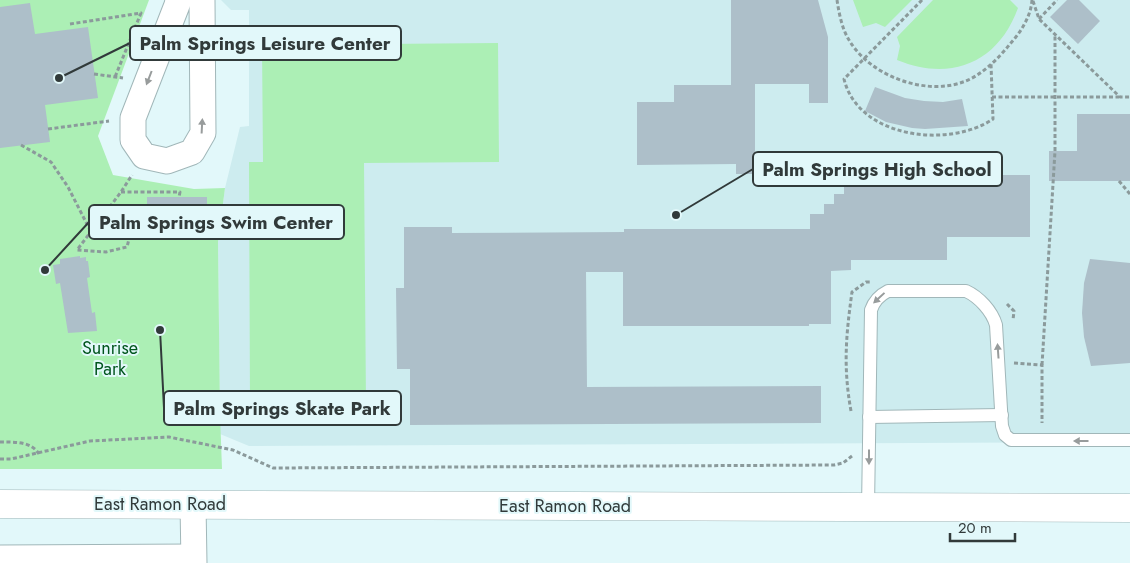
<svg xmlns="http://www.w3.org/2000/svg" width="1130" height="563" font-family="Jost,sans-serif">
<style>
.built{fill:#cdecef}
.green{fill:#acefb5}
.building{fill:#adbfc9}
.lines{fill:none;stroke-linecap:round;stroke-linejoin:round}
.service-casing{stroke:#a1b7b9;stroke-width:14}
.minor-casing{stroke:#a1b7b9;stroke-width:27}
.primary-casing{stroke:#a1b7b9;stroke-width:29}
.path{stroke:#8b9a9b;stroke-width:3;stroke-dasharray:4 2.5;stroke-linecap:butt}
.service{stroke:#fff;stroke-width:12}
.minor{stroke:#fff;stroke-width:25}
.primary{stroke:#fff;stroke-width:28}
.oneway{fill:#989c9c}
.labels{text-anchor:middle;stroke-width:4;stroke-linejoin:round;paint-order:stroke}
.park-label{font-size:18px;fill:#00551d;stroke:#e2f8fa}
.street-label{font-size:18px;fill:#313a3a;stroke:#e2f8fa}
.leader{fill:none;stroke:#313a3a;stroke-width:2}
.callout-dot{fill:#313a3a;stroke:#e2f8fa;stroke-width:2}
.callout{fill:#e2f8fa;stroke:#313a3a;stroke-width:2}
.callout-label{font-size:19px;text-anchor:middle;font-weight:bold;fill:#313a3a}
</style>
<rect width="100%" height="100%" fill="#e2f8fa"/>
<path class="built" d="M221,0h909v442l-881,4 -29,-12 -2,-192 7,-54 15,-61 9,-1v-116h-18z"/>
<g class="green">
<path d="M0,0h149l-51,136 15,39 81,14 31,-1 -7,54 2,172 2,55h-222z"/>
<path d="M853,0h59l-27,27 -9,-4 -13,4z"/>
<path d="M933,0h77l8,8c-20,55 -67,74 -121,52l3,-14 -3,-9z"/>
<path d="M498,43l1,119 -135,1 2,240h-116l-1,-241h14l-1,-117z"/>
</g>
<g class="building">
<path d="M731,0h87l10,37v66h-19v-19h-54v90h-19v-10l-99,1v-63h37v-17h57z"/>
<path d="M1067,0h12l21,21 -22,23 -28,-27z"/>
<path d="M30,3l5,31 53,-7 10,71 -53,7 5,37 -50,6v-141z"/>
<path d="M875,87l30,11 19,3 19,1 19,-3 6,27 -43,3 -13,-1 -26,-6 -21,-11z"/>
<path d="M1077,114h53v67h-81v-30h28z"/>
<path d="M970,175h60v62h-83v23h-96v10l-20,1v53h-22v2h-186v-54h-37l1,115 234,-1v37l-411,2v-56h-13l-1,-81h8v-61h48v6l172,-1v-3h186v-15h14v-10h10v-10h10v-10h54v-8h19v8l53,-1z"/>
<rect x="147" y="197" width="60" height="41"/>
<path d="M80,256v2l6,-1v4h2l2,16 -3,1 5,35 3,-1 2,19 -29,2 -8,-50 -4,1 -3,-19 7,-1v-5z"/>
<path d="M1090,259l40,4v100l-39,3 -7,-29 -2,-24 2,-30z"/>
</g>
<g class="lines">
<defs>
<g id="service">
<path d="M869,417l133,-2"/>
<path d="M868,508l3,-198c3,-9 9,-15 17,-19h78c13,6 26,20 30,34l6,101 3,9 6,5h119"/>
</g>
<g id="minor">
<path d="M178,0l-1,5 -44,113v22l11,16 23,5 25,-9 11,-19 -1,-133"/>
<path d="M193,504l1,59"/>
<path d="M0,558l193,-1"/>
</g>
<path id="primary" d="M0,504l1130,4"/>
</defs>
<use href="#service" class="service-casing"/>
<use href="#minor" class="minor-casing"/>
<use href="#primary" class="primary-casing"/>
<g class="path">
<path d="M837,0c2,13 5,29 12,40 21,36 76,56 114,42 18,-6 35,-23 47,-38 11,-12 21,-28 22,-44"/>
<path d="M922,0l-78,79c14,59 105,70 149,40l-2,-55"/>
<path d="M1033,1l6,18 81,78h10"/>
<path d="M1039,19l18,-19"/>
<path d="M70,24l71,-11 -26,64"/>
<path d="M94,74l29,4"/>
<path d="M992,97h127"/>
<path d="M48,129l61,-8"/>
<path d="M21,145l30,17 17,25 23,45"/>
<path d="M1119,181l11,13"/>
<path d="M121,192h59l-1,5"/>
<path d="M130,235l-3,12 -21,5 -29,-2 44,-58 11,-17"/>
<path d="M1007,304l7,7 -1,9"/>
<path d="M1014,363l28,2v58"/>
<path d="M1042,365l13,-214v-117"/>
<path d="M851,411c-8,-44 -5,-76 1,-119l14,-10h4"/>
<path d="M0,442c14,0 31,-1 39,12"/>
<path d="M0,459h11l79,-18 79,-4 64,13 40,18 561,-3 9,-2 9,-7"/>
</g>
<use href="#service" class="service"/>
<use href="#minor" class="minor"/>
<use href="#primary" class="primary"/>
</g>
<defs><path id="oneway-solid" d="M-6-.8H1V-3.2L6.5 0L1 3.2V.8H-6Z" transform="scale(1.25)"/></defs>
<g class="oneway">
<use href="#oneway-solid" transform="translate(149 78) rotate(111)"/>
<use href="#oneway-solid" transform="translate(202 126) rotate(-87)"/>
<use href="#oneway-solid" transform="translate(879 298) rotate(137)"/>
<use href="#oneway-solid" transform="translate(998 351) rotate(-94)"/>
<use href="#oneway-solid" transform="translate(1081 441) rotate(180)"/>
<use href="#oneway-solid" transform="translate(869 457) rotate(90)"/>
</g>
<g class="labels">
<g class="park-label">
<text x="110" y="354">Sunrise<tspan x="110" dy="21">Park</tspan></text>
</g>
<g class="street-label">
<text x="160" y="510">East Ramon Road</text>
<text x="565" y="512">East Ramon Road</text>
</g>
</g>
<path class="leader" d="M59 78L130 43M676 215L753 169M45 270L89 222M160 330L164 408"/>
<g class="callout-dot">
<circle cx="59" cy="78" r="5"/>
<circle cx="676" cy="215" r="5"/>
<circle cx="45" cy="270" r="5"/>
<circle cx="160" cy="330" r="5"/>
</g>
<g class="callout">
<rect x="130" y="26" width="271" height="34" rx="5"/>
<rect x="753" y="152" width="249" height="34" rx="5"/>
<rect x="89" y="205" width="255" height="34" rx="5"/>
<rect x="164" y="391" width="237" height="34" rx="5"/>
</g>
<g class="callout-label">
<text x="265" y="50">Palm Springs Leisure Center</text>
<text x="877" y="176">Palm Springs High School</text>
<text x="216" y="229">Palm Springs Swim Center</text>
<text x="282" y="415">Palm Springs Skate Park</text>
</g>
<path d="M950 533v8h65v-8" fill="none" stroke="#313a3a" stroke-width="2.5"/>
<text x="958" y="533" font-size="15" fill="#313a3a" stroke="#e2f8fa" stroke-width="4" paint-order="stroke">20 m</text>
</svg>
